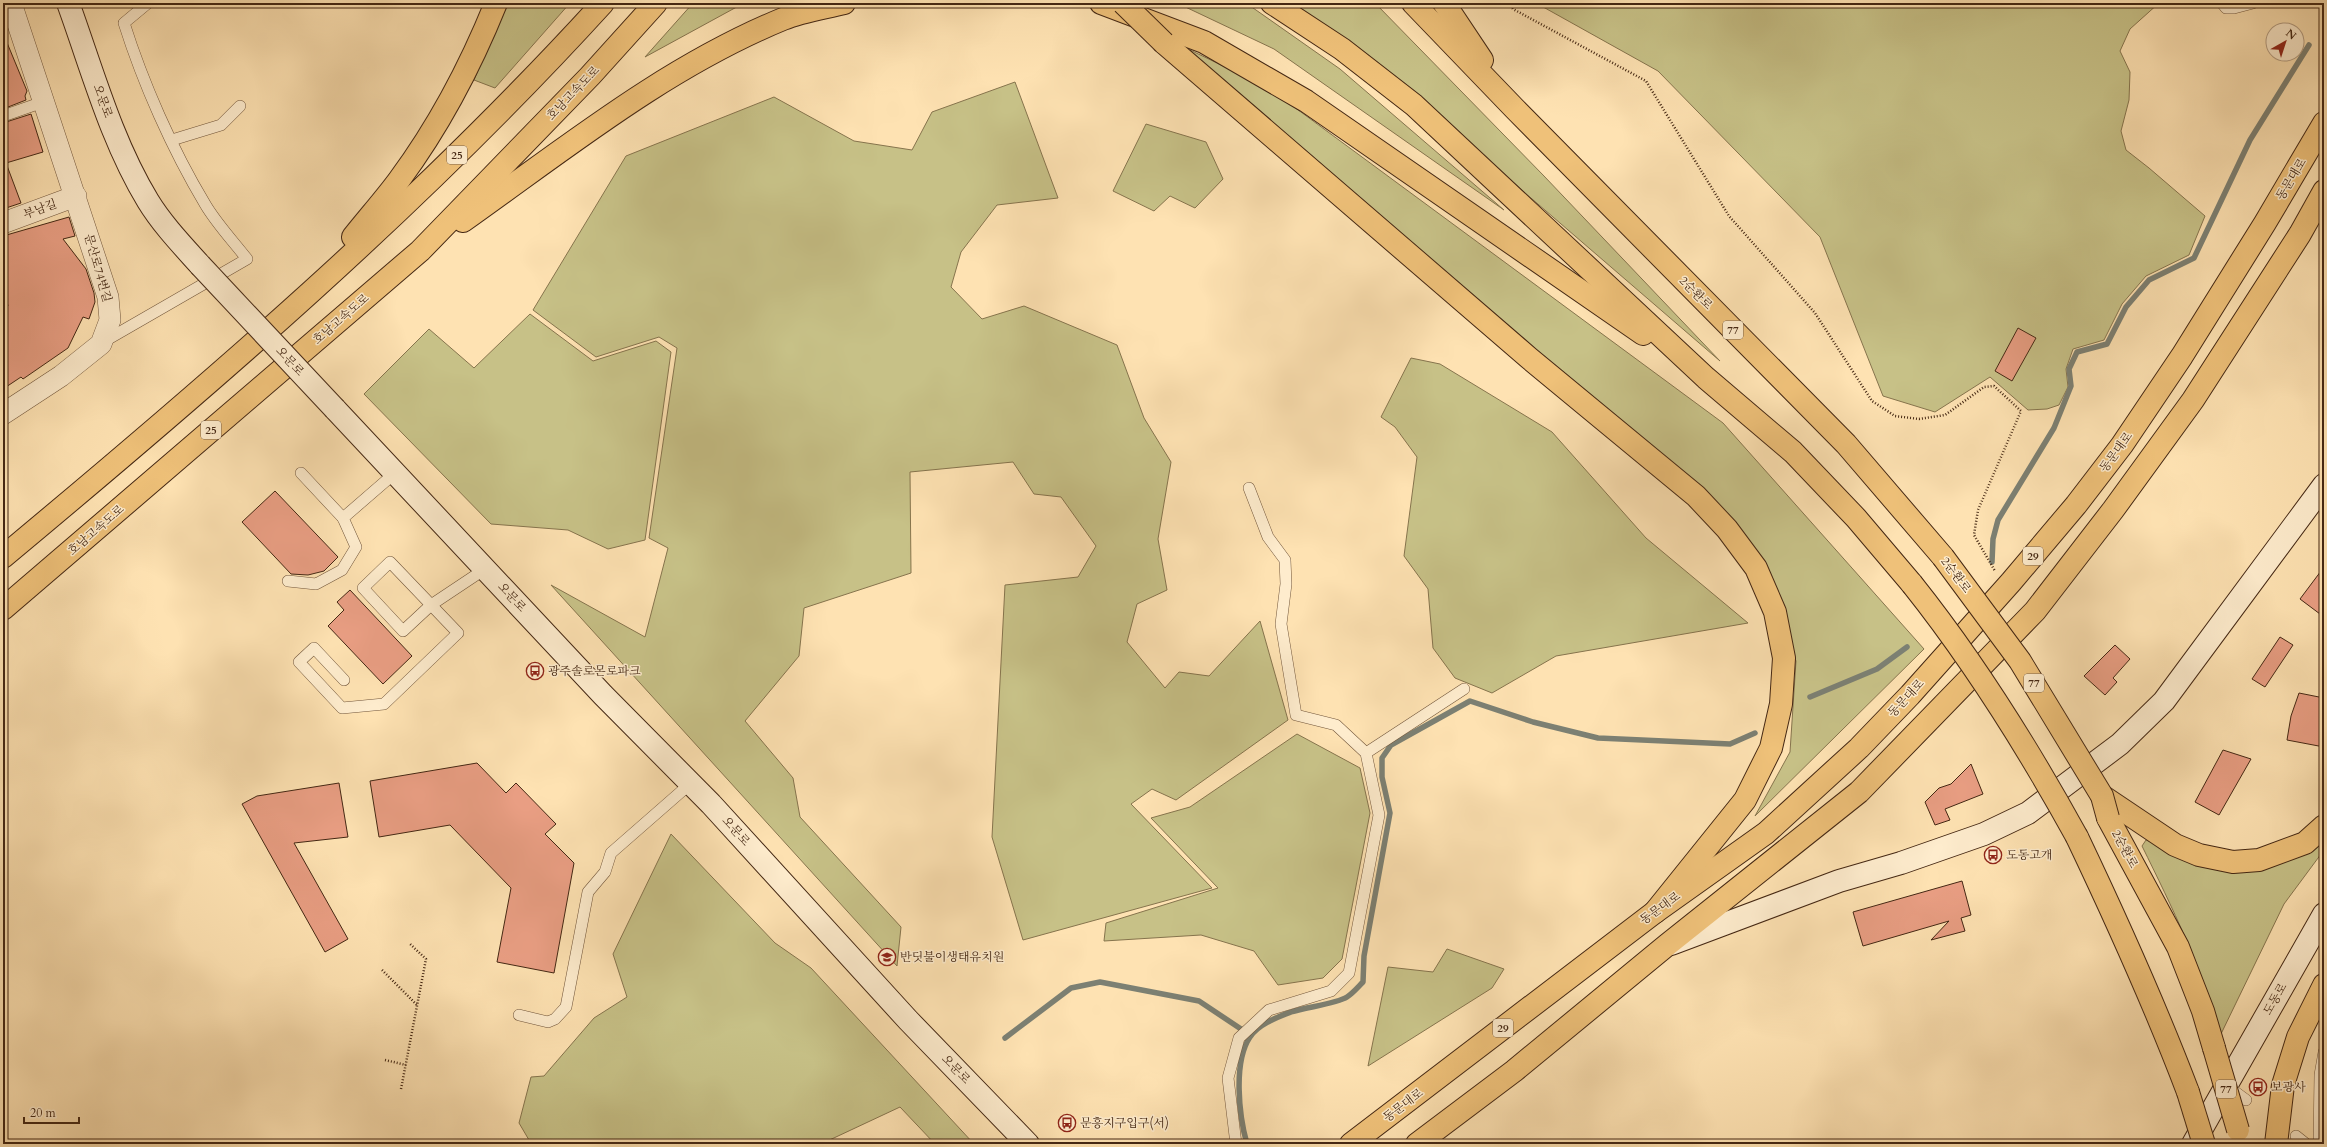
<svg xmlns="http://www.w3.org/2000/svg" width="2327" height="1147" font-family="Cardo,'Noto Serif KR',serif">
<style>
.green{fill:#c7c187;stroke:#86744d}
.lines{fill:none;stroke-linecap:round;stroke-linejoin:round}
.stream{stroke:#7c8073;stroke-width:5.5}
.building{fill:#e99e83;stroke:#442713}
.lane-casing{stroke:#72563b;stroke-width:12}
.street-casing{stroke:#72563b;stroke-width:22}
.secondary-casing{stroke:#442713;stroke-width:24}
.primary-casing{stroke:#442713;stroke-width:24}
.highway-casing{stroke:#442713;stroke-width:24}
.path{stroke:#442713;stroke-width:2.5;stroke-dasharray:1 2;stroke-linecap:butt}
.lane{stroke:#feeccd;stroke-width:11}
.street{stroke:#feeccd;stroke-width:21}
.secondary{stroke:#feeccd;stroke-width:22}
.primary{stroke:#efc179;stroke-width:22}
.highway{stroke:#efc179;stroke-width:22}
.secondary-bridge-casing{stroke:#442713;stroke-width:24;stroke-linecap:butt}
.highway-bridge-casing{stroke:#442713;stroke-width:24;stroke-linecap:butt}
.secondary-bridge{stroke:#feeccd;stroke-width:22}
.highway-bridge{stroke:#efc179;stroke-width:22}
.labels{text-anchor:middle;stroke-width:3;stroke-linejoin:round;paint-order:stroke}
.shield{fill:#feeccd;stroke:#7c624b;stroke-width:1}
.shield-label{font-size:11px;font-weight:bold;fill:#442713}
.street-label{font-size:12px;fill:#442713;stroke:#feeccd}
.poi-label{font-size:12px;fill:#442713;stroke:#feeccd;text-anchor:start}
</style>
<rect width="100%" height="100%" fill="#fee2b2"/>
<filter id="stains"><feTurbulence type="fractalNoise" baseFrequency=".005" numOctaves="4"/><feColorMatrix values="0 0 0 0 .2 0 0 0 0 .09 0 0 0 0 .02 0 0 0 .5 -.17"/></filter>
<radialGradient id="worn" r=".72"><stop offset=".6" stop-color="#630" stop-opacity="0"/><stop offset="1" stop-color="#630" stop-opacity=".3"/></radialGradient>
<g class="green">
<path d="M506,3h64l-75,85 -21,-8z"/>
<path d="M693,3h51l-99,54z"/>
<path d="M1177,3h69l94,66 164,141 -230,-161z"/>
<path d="M1287,3h88l169,173 176,185 -341,-294z"/>
<path d="M1536,3h623l-29,26 -10,22 10,21 -1,28 -8,31 5,19 23,18 56,48 -16,39 -43,21 -24,28 -18,36 -31,9 -7,20 2,18 -9,18 -12,4 -19,1 -38,-33 -55,35 -52,-16 -63,-159 -162,-166z"/>
<path d="M1190,50l77,37 456,336 201,226 -169,167 35,-64 6,-91 -34,-92 -494,-442z"/>
<path d="M1015,82l43,116 -61,7 -36,47 -10,35 31,32 42,-13 93,39 27,73 27,44 -13,77 9,51 -30,14 -10,38 38,46 14,-16 30,4 51,-55 28,99 -112,80 -24,-11 -21,15 81,84 -189,52 -31,-103 13,-252 73,-8 18,-31 -35,-49 -27,-3 -21,-32 -103,10 1,101 -107,35 -5,48 -54,65 48,57 7,39 101,110 -4,39 -346,-381 94,52 23,-89 -19,-10 28,-190 -18,-11 -63,20 -63,-47 93,-154 148,-59 80,44 58,9 20,-38z"/>
<path d="M1146,124l60,18 17,37 -28,29 -25,-12 -16,15 -41,-20z"/>
<path d="M530,314l63,47 63,-20 15,11 -26,188 -37,9 -40,-19 -77,-6 -127,-130 65,-65 45,39z"/>
<path d="M1411,358l29,6 112,68 94,106 102,85 -192,33 -64,37 -37,-15 -22,-30 -5,-59 -24,-33 13,-99 -22,-30 -14,-10z"/>
<path d="M1297,734l63,34 10,45 -28,146 -19,19 -45,7 -24,-34 -53,-16 -97,6 2,-18 112,-35 -67,-70 39,-11z"/>
<path d="M671,834l104,109 36,25 163,176h-39l-35,-37 -79,37h-293l1,-4 -10,-17 12,-46 13,-1 50,-58 33,-21 -14,-43z"/>
<path d="M2324,834v16l-40,54 -64,132c-17,-66 -48,-129 -78,-190l4,-6 71,27z"/>
<path d="M1447,949l57,20 -12,19 -124,78 20,-99 45,5z"/>
</g>
<g class="lines">
<g class="stream">
<path d="M1992,562l1,-23 5,-19 56,-92 17,-42 -2,-17 8,-17 30,-8 19,-37 23,-27 45,-22 56,-118 59,-95"/>
<path d="M1810,697l67,-28 30,-22"/>
<path d="M1005,1038l66,-50 29,-6 99,19 48,32"/>
<path d="M1247,1144c-8,-28 -14,-82 3,-107 8,-13 28,-20 41,-25 15,-5 45,-8 56,-15 6,-4 11,-10 16,-15l1,-26 26,-143 -8,-36v-19l9,-13 79,-44 63,21 65,16 132,6 25,-11"/>
</g>
</g>
<g class="building">
<path d="M3,33l24,58 -2,5 1,4 -23,9z"/>
<path d="M31,114l12,38 -37,11 15,40 -18,6v-86z"/>
<path d="M69,217l6,19 -12,3 23,30 8,24 1,9 -6,17 -6,-2 -15,31 -45,31 -2,-2 -18,12v-80l5,-3 -5,-22v-48z"/>
<path d="M2018,328l18,10 -24,43 -17,-10z"/>
<path d="M275,491l63,66 -14,14 -16,4 -17,-1 -49,-52z"/>
<path d="M2324,567v50l-24,-18z"/>
<path d="M350,590l62,66 -29,28 -55,-58 16,-16 -7,-8z"/>
<path d="M2280,637l13,8 -28,42 -13,-8z"/>
<path d="M2115,645l15,14 -17,19 4,4 -12,13 -21,-19z"/>
<path d="M2299,693l25,5v49l-37,-7 4,-24z"/>
<path d="M2223,750l28,9 -32,56 -24,-13z"/>
<path d="M477,763l29,30 10,-10 40,41 -11,10 29,29 -20,110 -57,-11 14,-74 -61,-63 -71,12 -9,-56z"/>
<path d="M1971,764l12,30 -38,15 5,11 -15,5 -10,-23 14,-14 12,-4z"/>
<path d="M339,783l9,54 -54,6 54,96 -23,13 -83,-148 15,-8z"/>
<path d="M1962,881l9,34 -10,3 4,13 -34,9 18,-19 -86,25 -10,-34z"/>
</g>
<g class="lines">
<defs>
<g id="lane">
<path d="M2222,3l4,5h8l19,-5"/>
<path d="M3,116l40,-14"/>
<path d="M172,140l49,-15 19,-19"/>
<path d="M103,342l144,-83c-14,-18 -31,-36 -42,-55 -33,-55 -62,-121 -81,-181l24,-20"/>
<path d="M301,473l42,45"/>
<path d="M288,581l28,3 26,-14 14,-23 -13,-29 52,-45"/>
<path d="M344,680l-30,-32 -15,14 43,46 42,-4 74,-71 -68,-71 -27,26 40,43 28,-26 54,-36"/>
<path d="M1366,753l98,-64"/>
<path d="M519,1015l29,7 7,-3 11,-12 22,-115 17,-20 6,-19 80,-70"/>
<path d="M2227,1086l19,14"/>
<path d="M2296,1136l10,8"/>
<path d="M1236,1144l-8,-66 11,-40 30,-28 62,-19 18,-18 30,-158 -13,-62 -30,-28 -40,-10 -15,-91 5,-40 -1,-24 -17,-23 -19,-49"/>
<path d="M2319,1144l1,-69 4,-23"/>
</g>
<g id="street">
<path d="M3,6l8,-3 97,294 2,23 -9,24 -40,32 -58,38"/>
<path d="M3,223l73,-27"/>
</g>
<g id="secondary">
<path d="M68,3c24,66 43,137 80,198 14,23 34,44 52,64"/>
<path d="M335,409l268,286 108,109 197,216 120,124"/>
<path d="M1671,944l168,-63 62,-18 83,-29 44,-21 92,-69 44,-43 160,-216"/>
<path d="M2193,1144l131,-230"/>
</g>
<g id="primary">
<path d="M1351,1144l304,-232 111,-79 93,-85 51,-53 101,-113 65,-77 46,-60 60,-89 83,-133 59,-100"/>
<path d="M1417,1144l97,-73 153,-126 192,-153 176,-181 78,-101 80,-110 107,-166 24,-43"/>
</g>
<g id="highway">
<path d="M1101,3l103,39 102,59 337,233"/>
<path d="M1272,3l70,46 72,56 292,273 87,74 63,66 56,66"/>
<path d="M1413,3l102,106 331,335 97,113"/>
<path d="M1444,3l38,57"/>
<path d="M1164,43l365,315 167,138 31,33 29,39 19,44 9,46 -3,46 -10,44 -26,52 -90,112"/>
<path d="M463,221c103,-73 203,-154 320,-202 19,-8 41,-11 61,-16"/>
<path d="M353,237c15,-19 32,-38 46,-57 40,-54 72,-115 97,-177"/>
<path d="M3,557c209,-174 417,-353 600,-554"/>
<path d="M3,609l417,-358 170,-175 66,-73"/>
<path d="M2102,796l73,49 24,10 34,7 26,-2 46,-17 19,-17"/>
<path d="M2108,818l70,129 25,64 11,37"/>
<path d="M2077,837c40,84 78,168 111,255"/>
<path d="M2276,1144l7,-59 15,-48 26,-52"/>
</g>
</defs>
<use href="#lane" class="lane-casing"/>
<use href="#street" class="street-casing"/>
<use href="#secondary" class="secondary-casing"/>
<use href="#primary" class="primary-casing"/>
<use href="#highway" class="highway-casing"/>
<g class="path">
<path d="M1509,3l4,6 133,72 83,135 86,97 57,88 23,15 24,3 26,-4 39,-28 10,-1 27,25 -43,99 -4,25 21,36"/>
<path d="M382,970l35,35"/>
<path d="M385,1060l21,5"/>
<path d="M401,1089l25,-130 -17,-16"/>
</g>
<use href="#lane" class="lane"/>
<use href="#street" class="street"/>
<use href="#secondary" class="secondary"/>
<use href="#primary" class="primary"/>
<use href="#highway" class="highway"/>
<defs>
<path id="secondary-bridge" d="M200,265l135,144"/>
<g id="highway-bridge">
<path d="M1123,3l41,40"/>
<path d="M1943,557l77,104 82,135 6,22"/>
<path d="M1912,584c63,79 116,164 165,253"/>
<path d="M2214,1048l24,82"/>
<path d="M2188,1092l16,52"/>
</g>
</defs>
<use href="#secondary-bridge" class="secondary-bridge-casing"/>
<use href="#highway-bridge" class="highway-bridge-casing"/>
<use href="#secondary-bridge" class="secondary-bridge"/>
<use href="#highway-bridge" class="highway-bridge"/>
</g>
<defs>
<symbol id="bus-ring" viewBox="-11 -11 22 22"><circle r="9.5" fill="#feeccd" stroke="#8f2418" stroke-width="1.5"/><path d="M-5-6H5V4H4V6H2V4H-2V6H-4V4H-5ZM-3.5-4V0h7V-4ZM-3.5 1.2v1.5H-2V1.2ZM2 1.2v1.5H3.5V1.2Z" fill="#8f2418"/></symbol>
<symbol id="school-ring" viewBox="-11 -11 22 22"><circle r="9.5" fill="#feeccd" stroke="#8f2418" stroke-width="1.5"/><path d="M0-5L7-2L0 1L-7-2ZM-4 1L0 2.5L4 1V4Q0 6-4 4Z" fill="#8f2418"/></symbol>
</defs>
<g fill-rule="evenodd">
<use href="#bus-ring" x="525" y="661" width="20" height="20"/>
<use href="#bus-ring" x="1983" y="845" width="20" height="20"/>
<use href="#school-ring" x="877" y="947" width="20" height="20"/>
<use href="#bus-ring" x="2248" y="1077" width="20" height="20"/>
<use href="#bus-ring" x="1057" y="1113" width="20" height="20"/>
</g>
<g class="labels">
<g class="shield">
<rect x="447" y="146" width="20" height="18" rx="3"/>
<rect x="1723" y="321" width="20" height="18" rx="3"/>
<rect x="201" y="421" width="20" height="18" rx="3"/>
<rect x="2023" y="547" width="20" height="18" rx="3"/>
<rect x="2024" y="674" width="20" height="18" rx="3"/>
<rect x="1493" y="1019" width="20" height="18" rx="3"/>
<rect x="2216" y="1080" width="20" height="18" rx="3"/>
</g>
<g class="shield-label">
<text x="457" y="159">25</text>
<text x="1733" y="334">77</text>
<text x="211" y="434">25</text>
<text x="2033" y="560">29</text>
<text x="2034" y="687">77</text>
<text x="1503" y="1032">29</text>
<text x="2226" y="1093">77</text>
</g>
<g class="street-label">
<text transform="translate(573 93) rotate(-46)" y="4">호남고속도로</text>
<text transform="translate(103 101) rotate(70)" y="4">오문로</text>
<text transform="translate(2291 179) rotate(-59)" y="4">동문대로</text>
<text transform="translate(40 209) rotate(-20)" y="4">부남길</text>
<text transform="translate(98 268) rotate(74)" y="4">문산로74번길</text>
<text transform="translate(1696 293) rotate(45)" y="4">2순환로</text>
<text transform="translate(341 319) rotate(-41)" y="4">호남고속도로</text>
<text transform="translate(290 361) rotate(47)" y="4">오문로</text>
<text transform="translate(2116 452) rotate(-54)" y="4">동문대로</text>
<text transform="translate(96 530) rotate(-41)" y="4">호남고속도로</text>
<text transform="translate(1956 575) rotate(53)" y="4">2순환로</text>
<text transform="translate(512 597) rotate(47)" y="4">오문로</text>
<text transform="translate(1906 698) rotate(-47)" y="4">동문대로</text>
<text transform="translate(736 831) rotate(48)" y="4">오문로</text>
<text transform="translate(2125 849) rotate(62)" y="4">2순환로</text>
<text transform="translate(1660 908) rotate(-36)" y="4">동문대로</text>
<text transform="translate(2275 999) rotate(-60)" y="4">도동로</text>
<text transform="translate(956 1069) rotate(46)" y="4">오문로</text>
<text transform="translate(1403 1105) rotate(-37)" y="4">동문대로</text>
</g>
<g class="poi-label">
<text x="548" y="675">광주솔로몬로파크</text>
<text x="2006" y="859">도동고개</text>
<text x="900" y="961">반딧불이생태유치원</text>
<text x="2271" y="1091">보광사</text>
<text x="1080" y="1127">문흥지구입구(서)</text>
</g>
</g>
<rect width="2327" height="1147" fill="none" stroke="#fee2b2" stroke-width="16"/>
<rect x="4" y="4" width="2319" height="1139" fill="none" stroke="#442713" stroke-width="2"/>
<rect x="8" y="8" width="2311" height="1131" fill="none" stroke="#442713"/>
<g transform="translate(2285 42) rotate(39)"><circle r="19" fill="#feeccd" stroke="#b49d83"/>
<path d="M0-3L7 15L0 10L-7 15Z" fill="#8f2418"/>
<text y="-6" font-size="11" font-weight="bold" text-anchor="middle" fill="#442713">N</text>
</g>
<path d="M24 1117v6h55v-6" fill="none" stroke="#442713" stroke-width="2"/>
<text x="30" y="1117" font-size="12" fill="#442713" stroke="#feeccd" stroke-width="3" paint-order="stroke">20 m</text>
<rect width="100%" height="100%" filter="url(#stains)"/>
<rect width="100%" height="100%" fill="url(#worn)"/>
</svg>
